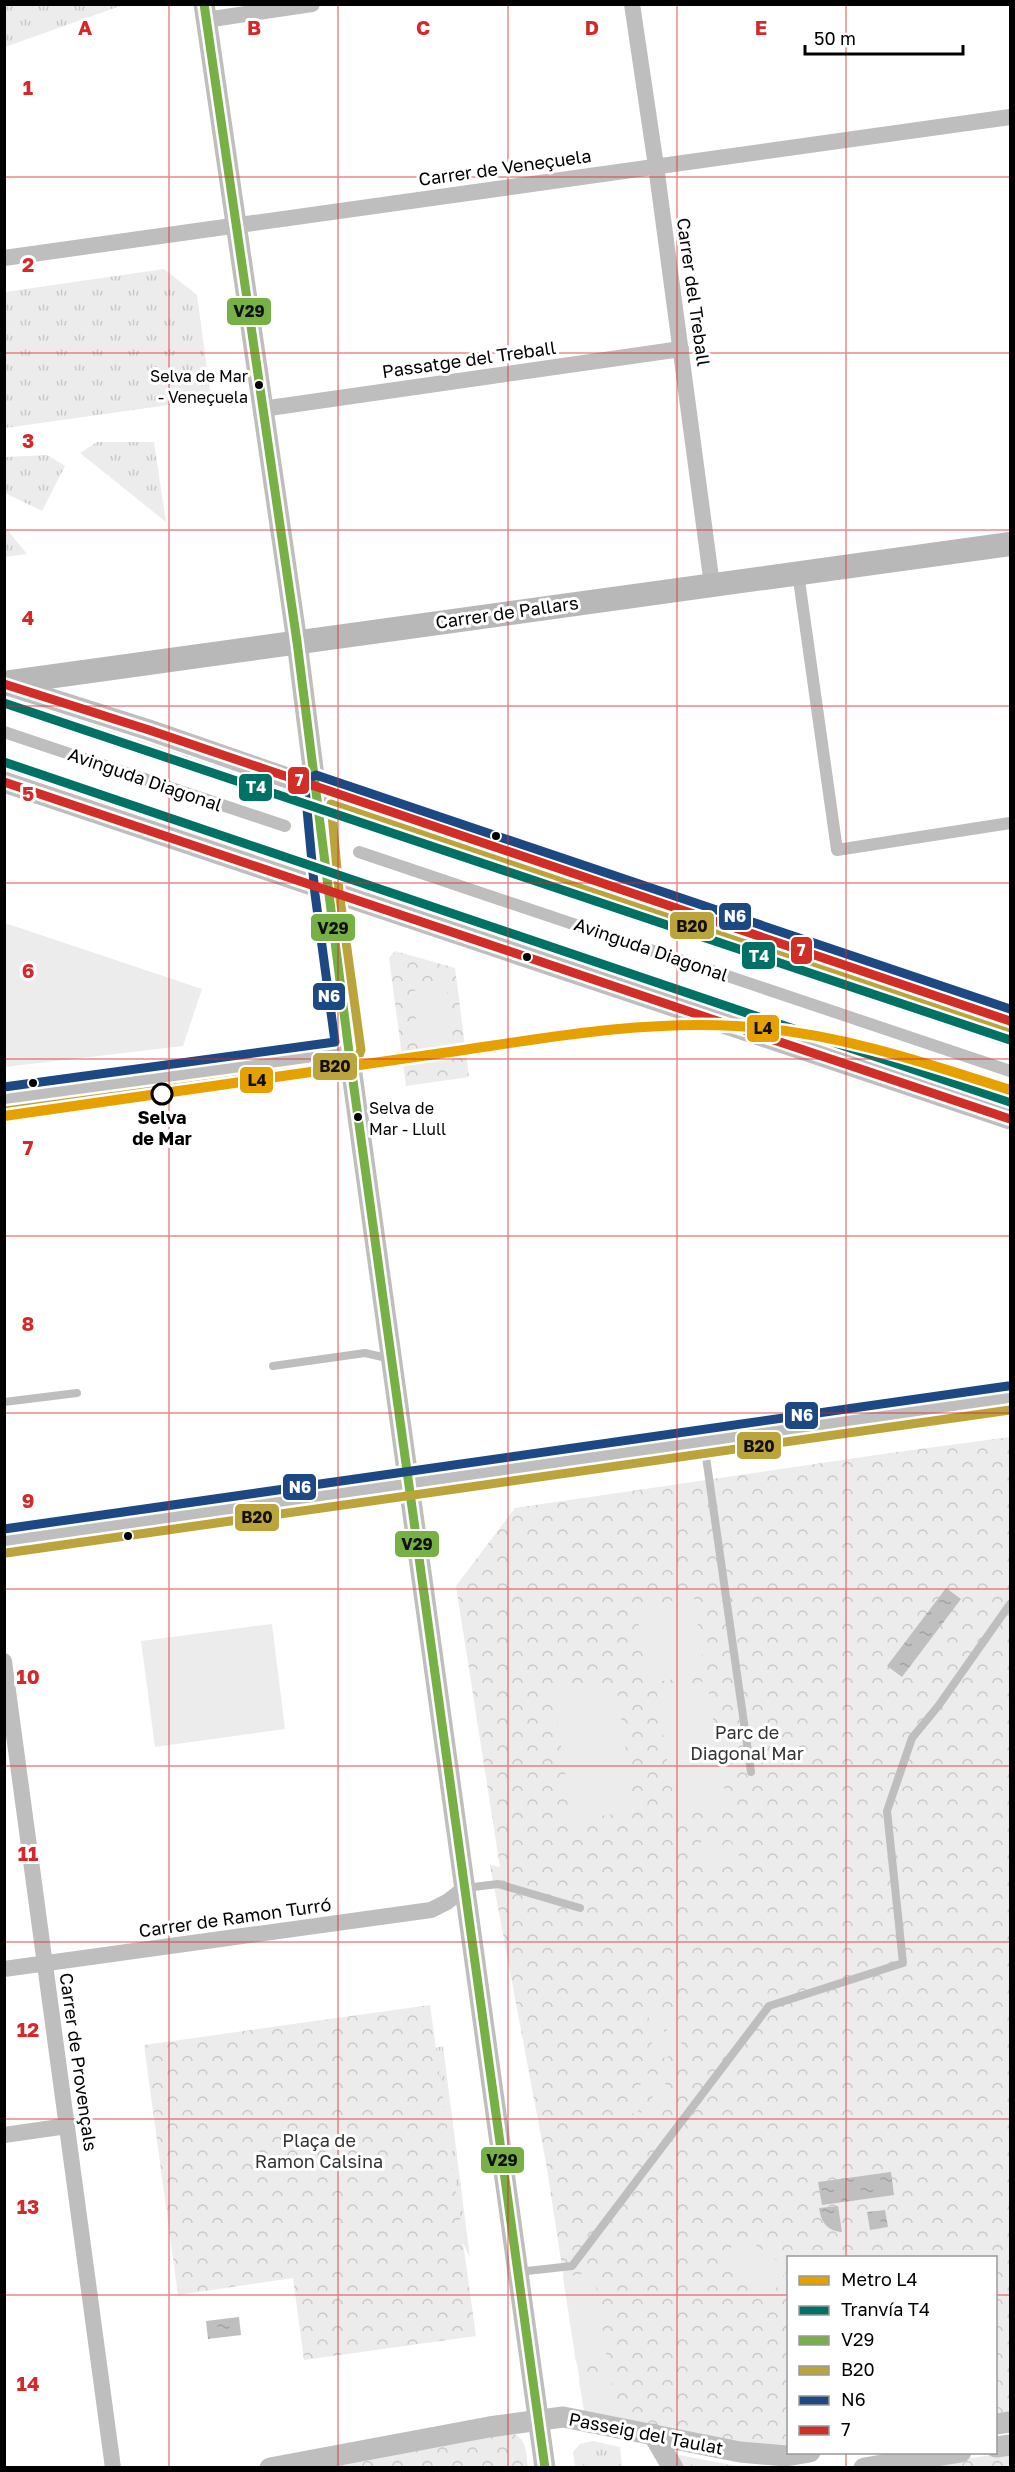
<svg xmlns="http://www.w3.org/2000/svg" width="1015" height="2472" font-family="'Golos Text',sans-serif">
<style>
.grass{fill:url(#grass-tufts)}
.park{fill:url(#park-crowns)}
.garden{fill:#ececec}
.water{fill:url(#water-ripples)}
.lines{fill:none;stroke-linecap:round;stroke-linejoin:round}
.service{stroke:#bebebe;stroke-width:8}
.pedestrian{stroke:#bebebe;stroke-width:12}
.minor{stroke:#bebebe;stroke-width:16}
.tertiary{stroke:#bebebe;stroke-width:21}
.secondary{stroke:#b8b8b8;stroke-width:24}
.bus-1-casing{stroke:#fff;stroke-width:14}
.bus-2-casing{stroke:#fff;stroke-width:14}
.bus-3-casing{stroke:#fff;stroke-width:14}
.bus-4-casing{stroke:#fff;stroke-width:14}
.bus-1{stroke:#77b045;stroke-width:9}
.bus-2{stroke:#bba43b;stroke-width:9}
.bus-3{stroke:#1c4883;stroke-width:9}
.bus-4{stroke:#d02e26;stroke-width:9}
.tram-1-casing{stroke:#fff;stroke-width:14}
.tram-1{stroke:#007165;stroke-width:9}
.metro-1-casing{stroke:#fff;stroke-width:15}
.metro-1{stroke:#e6a100;stroke-width:10}
.grid{fill:none;stroke:#d62828;stroke-width:1.5;stroke-opacity:0.55}
.bus-dot{fill:#000;stroke:#fff;stroke-width:2}
.stop-dot{fill:#fff;stroke:#000;stroke-width:3}
.labels{text-anchor:middle;stroke-width:6;stroke-linejoin:round;paint-order:stroke}
.bus-label{font-size:16px;fill:#000;stroke:#fff;text-anchor:end}
.street-label{font-size:18px;fill:#000;stroke:#fff}
.stop-label{font-size:18px;font-weight:bold;fill:#000;stroke:#fff}
.park-label{font-size:18px;fill:#333;stroke:#fff}
.grid-label{font-size:20px;text-anchor:middle;font-weight:bold;fill:#d62828;stroke:#fff;stroke-width:6;stroke-linejoin:round;paint-order:stroke}
.line-badge{stroke:#fff;stroke-width:2}
.badge-label{font-size:16px;text-anchor:middle;font-weight:bold;fill:#fff}
.pale-badge-label{font-size:16px;text-anchor:middle;font-weight:bold;fill:#111}
</style>
<defs>
<pattern id="grass-tufts" width="24" height="20" patternUnits="userSpaceOnUse" patternTransform="scale(1.5)"><rect width="24" height="20" fill="#ececec"/><path d="M3 7l-1-3M5 7V3M7 7l1-3M15 17l-1-3M17 17v-4M19 17l1-3" fill="none" stroke="#c9c9c9"/></pattern>
<pattern id="park-crowns" width="20" height="18" patternUnits="userSpaceOnUse" patternTransform="scale(1.5)"><rect width="20" height="18" fill="#ececec"/><path d="M2 6a3 3 0 1 1 6 0M12 15a3 3 0 1 1 6 0" fill="none" stroke="#c9c9c9"/></pattern>
<pattern id="water-ripples" width="26" height="14" patternUnits="userSpaceOnUse" patternTransform="scale(1.5)"><rect width="26" height="14" fill="#bfbfbf"/><path d="M2 4q2-2 4 0t4 0M15 11q2-2 4 0t4 0" fill="none" stroke="#a2a2a2"/></pattern>
</defs>
<rect width="100%" height="100%" fill="#fff"/>
<g class="grass">
<path d="M5,4h118v1l-118,42z"/>
<path d="M164,269l33,26 14,104 -206,29v-136z"/>
<path d="M97,442h57l12,80 -86,-69z"/>
<path d="M47,455l18,11 -23,45 -37,-18v-36z"/>
<path d="M4,527h1l22,27 -22,3z"/>
<path d="M27,703l93,31 -3,11 -93,-31z"/>
<path d="M136,739l86,29 -4,11 -86,-29z"/>
<path d="M5,758l218,73 -4,11 -214,-72z"/>
<path d="M454,847l129,43 -4,12 -129,-44z"/>
<path d="M385,886l36,11 -3,12 -36,-12z"/>
<path d="M437,902l126,43 -3,12 -127,-43z"/>
<path d="M766,952l158,54 -3,12 -158,-55z"/>
<path d="M747,1007l158,53 -4,12 -158,-54z"/>
<path d="M940,1011l70,24v13l-73,-25z"/>
<path d="M922,1066l88,30v13l-92,-32z"/>
<path d="M443,2046l27,212 -71,-156 32,-53z"/>
<path d="M593,2441l27,6 2,20h-47l-2,-15 7,-8z"/>
<path d="M674,2454l63,12 1,1h-56z"/>
</g>
<g class="park">
<path d="M395,951l60,17 14,109 -63,9 -17,-128z"/>
<path d="M1010,1437v977l-14,2v-158h-208v188l-40,2 -163,-33 -39,-252 -56,-298 10,2 -44,-281 59,-78 375,-55z"/>
<path d="M430,2005l46,331 -172,24 -11,-82 -115,17 -34,-250z"/>
<path d="M511,2433c16,4 15,20 17,34l-215,1z"/>
<path d="M1010,2452v15l-102,1z"/>
</g>
<g class="garden">
<path d="M5,923l197,66 -19,57 -178,21z"/>
<path d="M446,986l10,73 -34,5 -10,-73z"/>
<path d="M694,1598l11,77 -58,8 -11,-77z"/>
<path d="M272,1624l13,105 -130,18 -14,-106z"/>
<path d="M707,1681l20,125 -51,8 -20,-125z"/>
<path d="M616,1683l19,128 -63,9 -19,-128z"/>
<path d="M710,1837l16,30 -13,8 -17,-30z"/>
<path d="M730,1841l17,29 -11,6 -17,-29z"/>
<path d="M677,2008l6,47 -13,2 -6,-47z"/>
<path d="M661,2011l7,46 -14,3 -6,-48z"/>
<path d="M649,2073l11,7 -25,35 -11,-8z"/>
<path d="M663,2082l11,8 -25,35 -11,-8z"/>
<path d="M741,2234l47,35 -16,25 -49,-36z"/>
<path d="M594,2272l13,86 -31,5 -13,-86z"/>
<path d="M611,2376l6,45 -32,-6 -6,-34z"/>
</g>
<g class="water">
<path d="M946,1588l15,11 -59,78 -15,-11z"/>
<path d="M891,2172l3,23 -72,10 -4,-23z"/>
<path d="M838,2206l4,26c-15,-1 -21,-10 -23,-24z"/>
<path d="M885,2210l3,17 -18,3 -3,-18z"/>
<path d="M239,2317l2,18 -33,4 -2,-18z"/>
</g>
<g class="lines">
<g class="service">
<path d="M273,1366l92,-13 26,6"/>
<path d="M4,1402l73,-9"/>
<path d="M704,1443l47,329"/>
<path d="M465,1888l33,-4 82,24"/>
<path d="M518,2272l54,-6 197,-260 134,-43 -16,-152 25,-73 27,-33 71,-101"/>
</g>
<g class="pedestrian">
<path d="M798,573l39,277 173,-27"/>
<path d="M4,732l281,94"/>
<path d="M359,852l651,219"/>
</g>
<g class="minor">
<path d="M632,4l24,162 56,419"/>
<path d="M206,20l106,-16"/>
<path d="M4,258l1006,-141"/>
<path d="M262,409l419,-60"/>
<path d="M4,1099l345,-47"/>
<path d="M4,1661l109,807"/>
<path d="M4,1969l427,-59 16,-8 18,-14"/>
<path d="M4,2135l63,-9"/>
</g>
<g class="tertiary">
<path d="M204,4l93,638 52,410 196,1416"/>
<path d="M4,684l145,46 196,68 665,223"/>
<path d="M4,782l1006,337"/>
<path d="M4,1541l405,-56 601,-87"/>
<path d="M996,2424l14,-2"/>
<path d="M653,2434l20,34"/>
<path d="M996,2447l14,-2"/>
<path d="M270,2468l219,-41 74,-10 177,35 46,4 24,-4"/>
<path d="M864,2468l97,-16"/>
</g>
<path class="secondary" d="M4,683l1006,-139"/>
<defs>
<path id="bus-1" d="M204,4l93,638 52,410 196,1416"/>
<g id="bus-2">
<path d="M6,1111l345,-47 6,-3 4,-11 -22,-159 -8,-87 675,228"/>
<path d="M6,1553l1004,-143"/>
</g>
<g id="bus-3">
<path d="M4,1087l331,-45 -20,-148 -10,-106 3,-9 8,-4 694,234"/>
<path d="M4,1529l1004,-143"/>
</g>
<g id="bus-4">
<path d="M4,684l145,46 861,291"/>
<path d="M4,782l1006,337"/>
</g>
</defs>
<use href="#bus-1" class="bus-1-casing"/>
<use href="#bus-2" class="bus-2-casing"/>
<use href="#bus-3" class="bus-3-casing"/>
<use href="#bus-4" class="bus-4-casing"/>
<use href="#bus-1" class="bus-1"/>
<use href="#bus-2" class="bus-2"/>
<use href="#bus-3" class="bus-3"/>
<use href="#bus-4" class="bus-4"/>
<defs>
<g id="tram-1">
<path d="M4,703l1006,337"/>
<path d="M4,762l1006,340"/>
</g>
</defs>
<use href="#tram-1" class="tram-1-casing"/>
<use href="#tram-1" class="tram-1"/>
<defs>
<path id="metro-1" d="M4,1116c144,-20 288,-41 432,-62 99,-14 200,-34 300,-28 94,5 185,35 274,64"/>
</defs>
<use href="#metro-1" class="metro-1-casing"/>
<use href="#metro-1" class="metro-1"/>
</g>
<path class="grid" d="M169,4v2464M338,4v2464M508,4v2464M677,4v2464M846,4v2254M4,177h1006M4,353h1006M4,530h1006M4,706h1006M4,883h1006M4,1059h1006M4,1236h1006M4,1413h1006M4,1589h1006M4,1766h1006M4,1942h1006M4,2119h1006M4,2295h784M996,2295h14M846,2452v16"/>
<g class="bus-dot">
<circle cx="259" cy="385" r="5"/>
<circle cx="496" cy="836" r="5"/>
<circle cx="527" cy="957" r="5"/>
<circle cx="33" cy="1083" r="5"/>
<circle cx="358" cy="1117" r="5"/>
<circle cx="128" cy="1536" r="5"/>
</g>
<circle class="stop-dot" cx="162" cy="1094" r="10"/>
<g class="labels">
<g class="bus-label">
<text x="248" y="382">Selva de Mar<tspan x="248" dy="21">- Veneçuela</tspan></text>
<text x="369" y="1114" text-anchor="start">Selva de<tspan x="369" dy="21">Mar - Llull</tspan></text>
</g>
<g class="street-label">
<text transform="translate(505 168) rotate(-8)" y="6">Carrer de Veneçuela</text>
<text transform="translate(693 292) rotate(82)" y="6">Carrer del Treball</text>
<text transform="translate(469 360) rotate(-8)" y="6">Passatge del Treball</text>
<text transform="translate(507 613) rotate(-8)" y="6">Carrer de Pallars</text>
<text transform="translate(145 780) rotate(19)" y="6">Avinguda Diagonal</text>
<text transform="translate(651 950) rotate(19)" y="6">Avinguda Diagonal</text>
<text transform="translate(235 1918) rotate(-8)" y="6">Carrer de Ramon Turró</text>
<text transform="translate(78 2062) rotate(82)" y="6">Carrer de Provençals</text>
<text transform="translate(646 2434) rotate(11)" y="6">Passeig del Taulat</text>
</g>
<g class="stop-label">
<text x="162" y="1124">Selva<tspan x="162" dy="21">de Mar</tspan></text>
</g>
<g class="park-label">
<text x="747" y="1739">Parc de<tspan x="747" dy="21">Diagonal Mar</tspan></text>
<text x="319" y="2147">Plaça de<tspan x="319" dy="21">Ramon Calsina</tspan></text>
</g>
</g>
<g class="grid-label">
<text x="85" y="35">A</text>
<text x="254" y="35">B</text>
<text x="423" y="35">C</text>
<text x="592" y="35">D</text>
<text x="761" y="35">E</text>
<text x="28" y="95">1</text>
<text x="28" y="272">2</text>
<text x="28" y="448">3</text>
<text x="28" y="625">4</text>
<text x="28" y="801">5</text>
<text x="28" y="978">6</text>
<text x="28" y="1155">7</text>
<text x="28" y="1331">8</text>
<text x="28" y="1508">9</text>
<text x="28" y="1684">10</text>
<text x="28" y="1861">11</text>
<text x="28" y="2037">12</text>
<text x="28" y="2214">13</text>
<text x="28" y="2391">14</text>
</g>
<g class="line-badge">
<rect x="226" y="297" width="46" height="29" rx="6" fill="#77b045"/>
<rect x="287" y="766" width="23" height="29" rx="6" fill="#d02e26"/>
<rect x="238" y="773" width="35" height="29" rx="6" fill="#007165"/>
<rect x="718" y="902" width="34" height="29" rx="6" fill="#1c4883"/>
<rect x="669" y="911" width="46" height="29" rx="6" fill="#bba43b"/>
<rect x="310" y="913" width="46" height="29" rx="6" fill="#77b045"/>
<rect x="790" y="936" width="23" height="29" rx="6" fill="#d02e26"/>
<rect x="741" y="941" width="35" height="29" rx="6" fill="#007165"/>
<rect x="312" y="982" width="34" height="29" rx="6" fill="#1c4883"/>
<rect x="746" y="1014" width="34" height="29" rx="6" fill="#e6a100"/>
<rect x="312" y="1052" width="46" height="29" rx="6" fill="#bba43b"/>
<rect x="239" y="1066" width="35" height="28" rx="6" fill="#e6a100"/>
<rect x="784" y="1401" width="35" height="29" rx="6" fill="#1c4883"/>
<rect x="736" y="1431" width="46" height="29" rx="6" fill="#bba43b"/>
<rect x="282" y="1473" width="35" height="28" rx="6" fill="#1c4883"/>
<rect x="234" y="1503" width="46" height="29" rx="6" fill="#bba43b"/>
<rect x="394" y="1530" width="46" height="28" rx="6" fill="#77b045"/>
<rect x="480" y="2146" width="45" height="28" rx="6" fill="#77b045"/>
</g>
<g class="badge-label">
<text x="299" y="786">7</text>
<text x="256" y="793">T4</text>
<text x="735" y="922">N6</text>
<text x="801" y="956">7</text>
<text x="759" y="962">T4</text>
<text x="329" y="1002">N6</text>
<text x="802" y="1421">N6</text>
<text x="300" y="1493">N6</text>
</g>
<g class="pale-badge-label">
<text x="249" y="317">V29</text>
<text x="692" y="932">B20</text>
<text x="333" y="934">V29</text>
<text x="763" y="1034">L4</text>
<text x="335" y="1072">B20</text>
<text x="257" y="1086">L4</text>
<text x="759" y="1452">B20</text>
<text x="257" y="1523">B20</text>
<text x="417" y="1550">V29</text>
<text x="502" y="2166">V29</text>
</g>
<rect width="1015" height="2472" fill="none" stroke="#000000" stroke-width="12"/>
<rect x="787" y="2256" width="210" height="198" fill="#ffffff" stroke="#999999" stroke-width="1.5"/>
<rect x="799" y="2276" width="30" height="9" fill="#e6a100" stroke="#999999" stroke-width="1.5"/>
<text x="841" y="2286" font-size="18" fill="#000000">Metro L4</text>
<rect x="799" y="2306" width="30" height="9" fill="#007165" stroke="#999999" stroke-width="1.5"/>
<text x="841" y="2316" font-size="18" fill="#000000">Tranvía T4</text>
<rect x="799" y="2336" width="30" height="9" fill="#77b045" stroke="#999999" stroke-width="1.5"/>
<text x="841" y="2346" font-size="18" fill="#000000">V29</text>
<rect x="799" y="2366" width="30" height="9" fill="#bba43b" stroke="#999999" stroke-width="1.5"/>
<text x="841" y="2376" font-size="18" fill="#000000">B20</text>
<rect x="799" y="2396" width="30" height="9" fill="#1c4883" stroke="#999999" stroke-width="1.5"/>
<text x="841" y="2406" font-size="18" fill="#000000">N6</text>
<rect x="799" y="2426" width="30" height="9" fill="#d02e26" stroke="#999999" stroke-width="1.5"/>
<text x="841" y="2436" font-size="18" fill="#000000">7</text>
<path d="M805 45v9h158v-9" fill="none" stroke="#000000" stroke-width="3"/>
<text x="814" y="45" font-size="18" fill="#000000" stroke="#ffffff" stroke-width="4.5" paint-order="stroke">50 m</text>
</svg>
